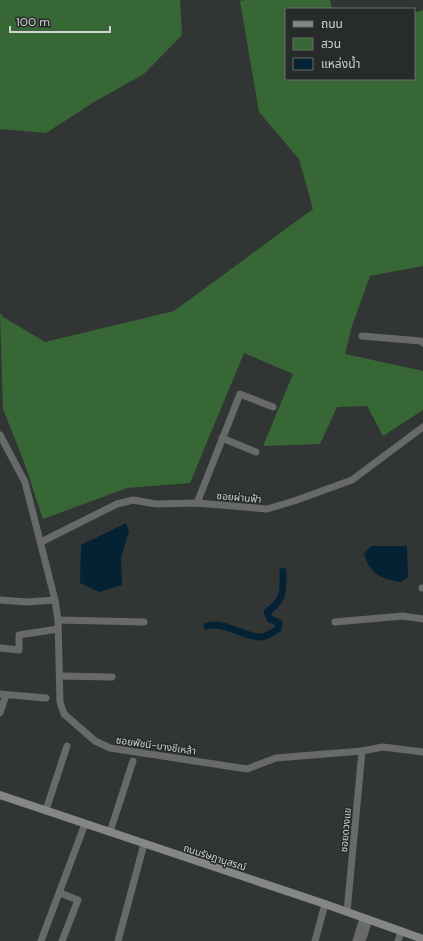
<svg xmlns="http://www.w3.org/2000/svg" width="423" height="941" font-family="'DM Sans','Noto Sans Thai',sans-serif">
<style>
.green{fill:#376735}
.water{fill:#052234}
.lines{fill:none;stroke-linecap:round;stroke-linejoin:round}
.canal{stroke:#052234;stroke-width:7}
.street{stroke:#686a69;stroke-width:7}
.secondary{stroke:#848786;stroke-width:8}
.labels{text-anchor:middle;stroke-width:3;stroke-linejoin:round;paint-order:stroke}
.street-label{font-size:10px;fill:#cfd2d1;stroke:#272c2b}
</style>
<rect width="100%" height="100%" fill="#313635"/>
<g class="green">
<path d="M0,0h180l2,35 -38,39 -50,28 -48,31 -46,-4z"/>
<path d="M244,0h86l2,9h-46v70h128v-66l9,-3v256l-53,10 -18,50 -7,28 78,17v39l-40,26 -16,-30 -30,1 -17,37 -57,2 30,-72 -49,-21 -54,130 -63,5 -84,31 -19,-57 -21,-53 -3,-96 3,4 42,25 129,-31 139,-102 -14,-50 -40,-47 -19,-111z"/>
</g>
<g class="water">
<path d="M126,523l3,8 -8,27 1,27 -23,7 -19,-9 1,-38z"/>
<path d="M371,546h36l1,31 -7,5c-20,-3 -31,-8 -37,-28z"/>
</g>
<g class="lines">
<path class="canal" d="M207,626c18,-5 36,11 54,11 6,0 13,-6 17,-8l1,-6 -9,-4 -3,-7c18,-12 16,-22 16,-41"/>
<g class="street">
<path d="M362,336l59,5 2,2"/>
<path d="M0,435l25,47 30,118 3,20 2,82 4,12 31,27 15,7 137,21 29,-11 86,-7 21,-4 40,5"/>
<path d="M222,438l34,14"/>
<path d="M197,503l43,-109 33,13"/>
<path d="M41,542l76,-38 16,-4 23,4 41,-1 70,6 27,-8 58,-21 71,-53"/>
<path d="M422,588h1"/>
<path d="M0,600l27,2 28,-2"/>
<path d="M58,620l86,2"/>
<path d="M335,622l68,-6 20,3"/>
<path d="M0,648l19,2v-15l39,-6"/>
<path d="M60,676l52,1"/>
<path d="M0,694l46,4"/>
<path d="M0,713l6,-18"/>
<path d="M46,810l21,-64"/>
<path d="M110,832l23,-71"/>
<path d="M60,893l18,7 -16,41"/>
<path d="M347,912l15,-161"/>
<path d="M41,941l44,-117"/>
<path d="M118,941l26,-97"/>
<path d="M315,941l10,-37"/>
<path d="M356,941l7,-23"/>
<path d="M362,941l7,-21"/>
<path d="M398,941l3,-9"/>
</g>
<path class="secondary" d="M0,795l325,109 98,35"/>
</g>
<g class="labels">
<g class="street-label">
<text transform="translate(239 497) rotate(5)" y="4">ซอยผ่านฟ้า</text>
<text transform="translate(156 745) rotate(8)" y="4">ซอยพัชนี-บางชีเหล้า</text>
<text transform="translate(345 830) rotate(-85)" y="4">ซอยดวงแข</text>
<text transform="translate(215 857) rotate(18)" y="4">ถนนรัษฎานุสรณ์</text>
</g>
</g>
<rect x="285" y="8" width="130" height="72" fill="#272c2b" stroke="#6a6e6d"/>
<rect x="293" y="21" width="20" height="6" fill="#848786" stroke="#6a6e6d"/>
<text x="321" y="28" font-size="12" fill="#cfd2d1">ถนน</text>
<rect x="293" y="38" width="20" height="12" fill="#376735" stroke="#6a6e6d"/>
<text x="321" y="48" font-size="12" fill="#cfd2d1">สวน</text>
<rect x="293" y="58" width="20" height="12" fill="#052234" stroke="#6a6e6d"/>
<text x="321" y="68" font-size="12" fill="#cfd2d1">แหล่งน้ำ</text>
<path d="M10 26v6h100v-6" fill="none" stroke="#cfd2d1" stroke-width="2"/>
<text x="16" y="26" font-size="12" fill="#cfd2d1" stroke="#272c2b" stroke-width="3" paint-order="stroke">100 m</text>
</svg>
